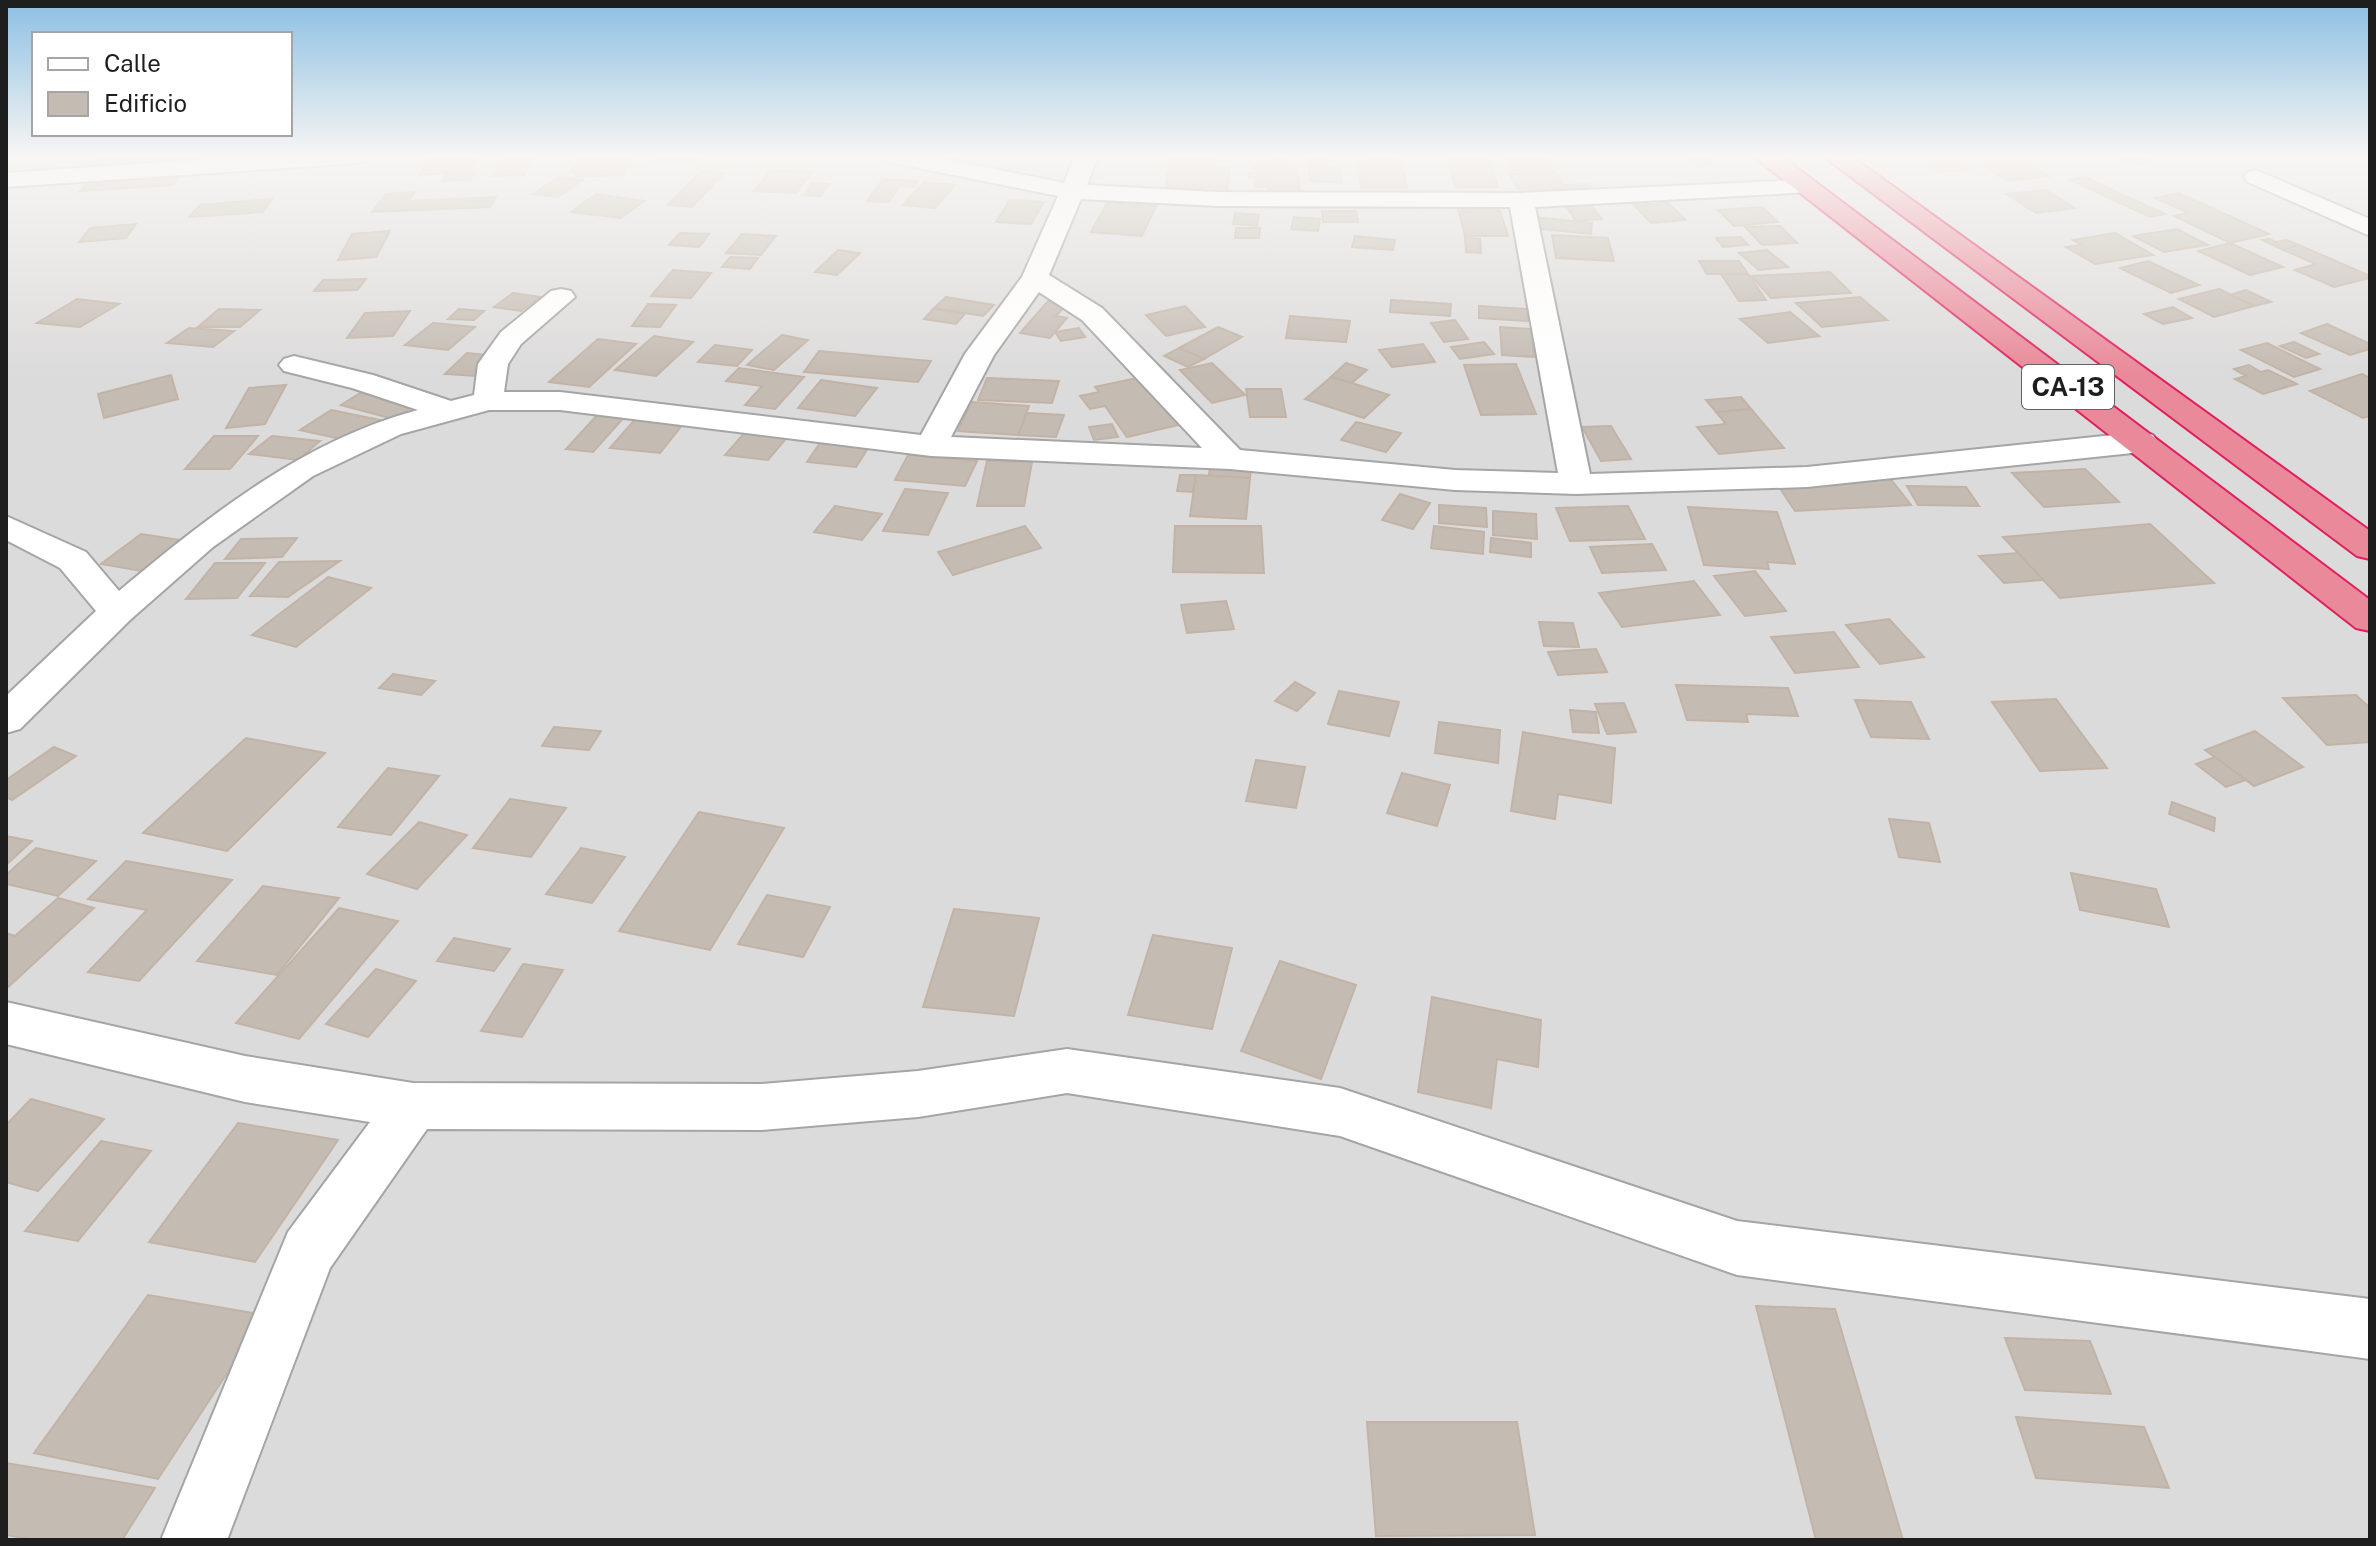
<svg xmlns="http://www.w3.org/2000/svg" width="2376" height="1546" font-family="'Public Sans',sans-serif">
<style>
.residential{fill:#dcdbdb}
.building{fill:#c4bcb3;stroke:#c2b3a6;stroke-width:2}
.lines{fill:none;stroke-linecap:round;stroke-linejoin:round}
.street-casing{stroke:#a5a5a5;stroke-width:4}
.highway-casing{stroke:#e01f5d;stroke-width:4}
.street{fill:#fff;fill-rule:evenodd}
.highway{fill:#e98999;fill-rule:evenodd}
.labels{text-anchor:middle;stroke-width:6;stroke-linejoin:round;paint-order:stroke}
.shield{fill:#fff;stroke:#626262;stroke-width:2}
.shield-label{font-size:26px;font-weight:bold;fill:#1e1e1e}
</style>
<rect width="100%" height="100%" fill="#f0ece4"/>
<rect class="residential" x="6" y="156" width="2364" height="1384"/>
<g class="building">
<path d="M102,156h74l-13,12 -62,2 8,-6 -17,1z"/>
<path d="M535,156l-11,19 -32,1 12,-19z"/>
<path d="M660,156h42l-8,8 -41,-1z"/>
<path d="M1171,156h45l-1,11h15l-3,25 -62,-2z"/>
<path d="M1368,156h29l1,6h-28z"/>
<path d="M1447,156h42l9,31h-43z"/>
<path d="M1505,156h40l7,15h-41z"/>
<path d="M1708,156l10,9 -20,1 -11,-8z"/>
<path d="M2137,156l14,6 -16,4 -18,-8z"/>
<path d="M478,157l-9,15h6l-5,8 -28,1 6,-8 -29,2 10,-16z"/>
<path d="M633,158l-10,17 -48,2 2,-5h-7l8,-12z"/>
<path d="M1271,159h13v7h13l3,26h-32v-5h-12l-1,-10h-6v-4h6l-1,-9h14z"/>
<path d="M1308,160h19l1,7h12l2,16 -32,-2z"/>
<path d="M2019,160l30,16 -40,5 -28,-16z"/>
<path d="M1954,161l13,8 -27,3 -12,-8z"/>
<path d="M1356,164h45l6,23h-46z"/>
<path d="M771,170l41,2 -16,21 -42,-2z"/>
<path d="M701,171l23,2 -32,34 -24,-2z"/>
<path d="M1556,172l8,13 25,-1 5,7 -73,2 -12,-19z"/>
<path d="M181,175l-8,10 -93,6 9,-9z"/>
<path d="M559,177l24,3 -25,17 -25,-3z"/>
<path d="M2085,177l80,37 -15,3 -80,-37z"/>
<path d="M883,179l35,2 -4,6 -14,-1 -11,16 -22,-1z"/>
<path d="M924,182l31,3 -20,23 -32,-3z"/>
<path d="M812,183l17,1 -9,12 -16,-1z"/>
<path d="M2046,190l29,18 -39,5 -30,-19z"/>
<path d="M415,192l-6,9 87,-4 -6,10 -118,5 14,-18z"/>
<path d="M2179,193l90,41 -39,9 -56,-27 15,-3 -34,-15z"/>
<path d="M596,194l48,7 -23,17 -50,-6z"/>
<path d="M272,199l-9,13 -74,5 11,-12z"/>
<path d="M1010,200l34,2 -13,22 -35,-2z"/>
<path d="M1107,203l49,3 -14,30 -51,-4z"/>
<path d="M1668,203l18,17 -35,3 -17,-18z"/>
<path d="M1591,205l11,14 -26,2 -10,-15z"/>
<path d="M1762,207l16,15 -44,4 -16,-16z"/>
<path d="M1458,208h41l9,28h-43z"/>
<path d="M1322,211h34l2,11h-35z"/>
<path d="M1235,213l24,2 -2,11 -24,-2z"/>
<path d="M1294,217l26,2 -2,12 -27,-2z"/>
<path d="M1535,217l57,6 -1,11 -58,-6z"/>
<path d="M136,224l-10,14 -47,4 11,-14z"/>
<path d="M1780,226l17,17 -35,2 -17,-18z"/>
<path d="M1236,228h24l-1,10h-24z"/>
<path d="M2177,229l31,16 -44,7 -31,-16z"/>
<path d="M390,231l-14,26 -38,3 14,-26z"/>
<path d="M680,233l29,1 -10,13 -30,-2z"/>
<path d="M2115,233l38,22 -58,9 -29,-17 15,-2 -8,-5z"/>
<path d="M742,234l34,2 -15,19 -35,-2z"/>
<path d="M1552,235l56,3 6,23 -58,-3z"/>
<path d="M1355,236l40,4 -2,10 -41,-3z"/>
<path d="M1741,237l7,8 -25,2 -7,-9z"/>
<path d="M1465,238l15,1 1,14 -15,-1z"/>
<path d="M2269,239l7,3 10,-2 13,5 -16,5 -21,-10z"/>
<path d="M2230,243l53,24 -33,8 -52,-24z"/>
<path d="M2299,245l71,31v2l-36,9 -39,-17 21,-6 -33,-14z"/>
<path d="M838,250l22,3 -23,22 -22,-3z"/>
<path d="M1767,250l21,17 -29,3 -20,-17z"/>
<path d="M730,257l28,1 -8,11 -28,-2z"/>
<path d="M1699,261h40l9,13h-41z"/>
<path d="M2148,261l51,24 -28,8 -51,-25z"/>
<path d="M673,270l38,3 -20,25 -40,-2z"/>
<path d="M1830,272l21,21 -80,5 -20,-22z"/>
<path d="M1721,274h27l18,26 -27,1z"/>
<path d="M366,279l-9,11 -43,1 9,-11z"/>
<path d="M2219,289l35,17 -40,11 -35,-18z"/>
<path d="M2246,290l25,12 -17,4 -24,-11z"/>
<path d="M513,293l27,4 -19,14 -27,-4z"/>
<path d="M946,297l48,8 -11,11 -49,-8z"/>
<path d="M1860,297l27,23 -65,7 -26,-24z"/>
<path d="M77,299l42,5 -39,23 -43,-4z"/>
<path d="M1391,300l60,4 -1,12 -60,-4z"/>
<path d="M1048,301l19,3 -11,12 11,2 -17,20 -30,-5z"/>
<path d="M648,304l28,1 -16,22 -28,-1z"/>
<path d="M1185,306l20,21 -39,9 -20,-21z"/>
<path d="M1479,306l48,3 1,12 -49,-3z"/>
<path d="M2173,307l19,11 -29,6 -19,-10z"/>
<path d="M219,309l41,1 -20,17h-42z"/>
<path d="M459,309l25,2 -10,9 -26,-1z"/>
<path d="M933,309l32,5 -9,10 -32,-5z"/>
<path d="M410,311l-17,25 -46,2 18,-25z"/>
<path d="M1790,312l29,24 -51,7 -28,-24z"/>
<path d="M1290,316l60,5 -4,21 -60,-4z"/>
<path d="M1455,320l13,19 -24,3 -13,-19z"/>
<path d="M433,323l42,4 -27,23 -43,-5z"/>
<path d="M2327,324l43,20v5l-20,6 -49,-22z"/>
<path d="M1218,327l24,10 -38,22 -25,-11z"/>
<path d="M1500,327l31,2 3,28 -32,-2z"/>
<path d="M189,328l45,3 -21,16 -46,-4z"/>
<path d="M1079,328l6,9 -24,4 -6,-9z"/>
<path d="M782,335l26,5 -34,30 -27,-5z"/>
<path d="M654,336l39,6 -37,34 -41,-6z"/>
<path d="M598,339l38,5 -47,43 -40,-5z"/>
<path d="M1484,342l10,12 -34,5 -9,-12z"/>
<path d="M2294,342l25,12 -13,4 -26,-12z"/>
<path d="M2267,343l53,26 -26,8 -53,-27z"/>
<path d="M1423,344l12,18 -43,5 -13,-17z"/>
<path d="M715,345l37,5 -15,16 -39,-4z"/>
<path d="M1179,348l25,11 -16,8 -24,-11z"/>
<path d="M819,351l112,10 -13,21 -114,-10z"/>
<path d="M467,353l30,3 -21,20 -31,-2z"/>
<path d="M1212,363l33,32 -33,8 -32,-33z"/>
<path d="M1346,363l21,7 -15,13 -21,-6z"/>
<path d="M1516,364l20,50 -55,1 -17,-50z"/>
<path d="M2249,365l12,7 7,-2 29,14 -34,10 -28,-15 11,-3 -12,-7z"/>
<path d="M739,368l65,9 -29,32 -30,-4 17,-19 -36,-5z"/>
<path d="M2362,374l8,4v38l-7,2 -53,-27z"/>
<path d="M171,375l7,24 -74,19 -6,-24z"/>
<path d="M1146,376l37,48 -56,13 -22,-31 -15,3 -10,-13 19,-4 -4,-5z"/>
<path d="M1331,377l21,6 37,12 -25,23 -59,-19z"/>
<path d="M987,378l72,3 -7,22 -74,-3z"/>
<path d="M821,380l56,8 -22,28 -57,-8z"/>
<path d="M286,385l-21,39 -39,4 23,-40z"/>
<path d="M1246,389h35l5,28h-36z"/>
<path d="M363,391l52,14 -22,14 -52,-14z"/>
<path d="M1741,397l10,12 -35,3 -10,-12z"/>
<path d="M971,402l58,4 -11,29 -60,-4z"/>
<path d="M1751,409l33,39 -65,6 -22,-27 29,-3 -10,-12z"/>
<path d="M331,410l54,11 -31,21 -54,-12z"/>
<path d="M600,412l27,2 -34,38 -27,-3z"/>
<path d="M1027,413l37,2 -8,22 -38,-2z"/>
<path d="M639,415l48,4 -27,34 -50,-5z"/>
<path d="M1356,422l45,11 -15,19 -45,-12z"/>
<path d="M1112,424l6,13 -24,3 -5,-13z"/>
<path d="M1611,426l20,33 -30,2 -19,-34z"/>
<path d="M747,430l42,5 -21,25 -43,-5z"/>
<path d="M214,436h44l-28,33h-45z"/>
<path d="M272,436l48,5 -22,19 -49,-6z"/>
<path d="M822,440l48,5 -14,22 -49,-5z"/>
<path d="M908,455l69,6 -12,25 -70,-6z"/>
<path d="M987,461l45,1 -8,44h-47z"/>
<path d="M1210,465l41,2 -1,11 -41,-2z"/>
<path d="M2085,469l34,33 -75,5 -32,-34z"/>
<path d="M1180,475h16l-3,17 -16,-1z"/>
<path d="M1196,475l54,3 -4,41 -56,-3z"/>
<path d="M1890,478l21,27 -116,6 -18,-27z"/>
<path d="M1907,486l59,1 13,19 -61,-1z"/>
<path d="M905,489l43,4 -20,42 -45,-4z"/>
<path d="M1400,494l30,9 -17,26 -31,-9z"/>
<path d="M1439,505l47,3 1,19 -48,-4z"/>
<path d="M835,506l47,8 -20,26 -48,-8z"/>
<path d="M1628,506l17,33 -75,2 -14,-33z"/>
<path d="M1688,507l89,5 18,52 -28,-2 2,7 -65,-4z"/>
<path d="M1493,511l43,3 1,25 -44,-4z"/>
<path d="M2150,524l64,59 -154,15 -57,-61z"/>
<path d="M1025,526l16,22 -88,27 -15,-23z"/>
<path d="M1175,526h86l3,47 -91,-1z"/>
<path d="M1434,526l50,6 -1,22 -52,-6z"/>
<path d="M141,534l51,8 -39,31 -52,-9z"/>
<path d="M297,538l-15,19 -57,2 16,-20z"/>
<path d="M1491,538l40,5v14l-41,-5z"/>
<path d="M1652,544l14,26 -64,3 -12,-26z"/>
<path d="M2018,553l25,27 -39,3 -25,-27z"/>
<path d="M340,561l-52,36 -38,-1 29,-34z"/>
<path d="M215,563h50l-28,35 -51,1z"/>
<path d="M1755,571l31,40 -41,5 -31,-40z"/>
<path d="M328,577l43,11 -75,59 -44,-12z"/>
<path d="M1694,581l26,34 -98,12 -23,-34z"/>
<path d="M1226,601l8,28 -47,4 -6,-28z"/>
<path d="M1889,619l35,38 -44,7 -34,-39z"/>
<path d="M1539,622l34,1 6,24 -35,-1z"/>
<path d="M1834,632l25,35 -64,6 -24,-36z"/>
<path d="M1596,649l11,23 -49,3 -10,-23z"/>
<path d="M393,674l42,7 -14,14 -42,-7z"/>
<path d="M1295,682l20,11 -18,18 -22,-10z"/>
<path d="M1676,685l112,3 10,28 -52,-2 2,8 -61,-2z"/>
<path d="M1339,691l60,11 -10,34 -61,-12z"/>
<path d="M2356,695l14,13v34l-43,3 -44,-47z"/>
<path d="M2056,699l51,69 -67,3 -48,-69z"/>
<path d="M1855,700l56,2 18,37 -58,-2z"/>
<path d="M1624,703l12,29 -29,2 -12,-30z"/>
<path d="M1570,710l26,2 3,21 -26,-1z"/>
<path d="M1439,722l61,8 -2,33 -63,-10z"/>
<path d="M554,727l47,4 -12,19 -47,-4z"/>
<path d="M2255,731l48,36 -49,19 -49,-36z"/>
<path d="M1523,732l92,16 -4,55 -53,-9 -3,25 -44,-8z"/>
<path d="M246,738l79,15 -98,98 -84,-18z"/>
<path d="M54,747l22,9 -64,44 -6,-3v-17z"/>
<path d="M2215,757l31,23 -20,7 -30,-23z"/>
<path d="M1256,760l49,7 -9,41 -50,-7z"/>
<path d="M388,768l51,8 -48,59 -53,-8z"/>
<path d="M1402,773l48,12 -13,41 -50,-13z"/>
<path d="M510,799l56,9 -35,49 -58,-9z"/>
<path d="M2172,802l43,16 -1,13 -45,-17z"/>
<path d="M699,812l85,16 -74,122 -91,-19z"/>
<path d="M1889,819l40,4 11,39 -41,-5z"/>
<path d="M419,822l48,13 -50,54 -50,-15z"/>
<path d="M6,836l26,5 -26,24z"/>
<path d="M36,848l60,13 -38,35 -52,-12v-9z"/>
<path d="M581,848l44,9 -33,46 -46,-9z"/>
<path d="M126,861l106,19 -93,101 -51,-9 59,-62 -59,-11z"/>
<path d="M2071,873l85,16 13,38 -89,-17z"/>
<path d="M263,886l76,12 -62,77 -80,-14z"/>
<path d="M767,895l63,12 -27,50 -65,-13z"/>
<path d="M58,898l36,10 -88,81v-56l9,3z"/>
<path d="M339,908l59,13 -99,118 -63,-16z"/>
<path d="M954,909l85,9 -25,98 -91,-9z"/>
<path d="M1153,935l79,13 -20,81 -84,-14z"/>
<path d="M454,938l56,11 -16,22 -57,-10z"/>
<path d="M1280,961l76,24 -35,94 -80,-28z"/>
<path d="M523,964l40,6 -41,67 -41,-6z"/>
<path d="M376,969l40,12 -48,56 -42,-13z"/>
<path d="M1432,997l109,23 -3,47 -41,-8 -6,49 -73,-16z"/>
<path d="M31,1099l73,20 -66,72 -32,-9v-57z"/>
<path d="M238,1123l100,17 -83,122 -106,-20z"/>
<path d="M101,1141l50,10 -73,90 -53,-10z"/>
<path d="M148,1295l117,20 -107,164 -124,-26z"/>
<path d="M1756,1306l79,3 68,231h-87z"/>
<path d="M2005,1338l85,3 21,53 -86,-4z"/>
<path d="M2016,1417l128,10 25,61 -133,-10z"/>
<path d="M1367,1422h150l18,113 -159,1z"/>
<path d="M6,1463l149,25 -33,52h-87l-29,-5z"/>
</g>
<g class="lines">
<defs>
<g id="street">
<path d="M253,156h115l-3,5 -8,2 -351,24v-14z"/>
<path d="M883,156h47l134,27 11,-27h23l-11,29 130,7 304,1 281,-13 8,2 4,5 -4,5 -275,15 55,267 217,-7 335,-35 11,3 5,7 -5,7 -11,3 -335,35 -231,7 -121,-4 -225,-21 -299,-13 -371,-46h-71l-88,24 -88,42 -100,71 -83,73 -110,109 -14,4v-37l90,-85 -36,-43 -54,-28v-24l80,36 33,39c90,-75 183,-150 299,-181l-66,-22 -68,-17 -5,-6 5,-6 10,-3 79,19 78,26 23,-6 4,-31 23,-32 50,-41 10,-2 10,2 4,6 -54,47 -13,20 -4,28h56l361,43 44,-81 57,-77 36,-81 -164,-33 -8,-2zM1081,199l136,7 293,1 48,266 -103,-3 -215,-20 -138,-142 -53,-33zM1039,292l43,28 120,128 -251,-11 43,-82z"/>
<path d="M2256,170l114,49v17l-122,-54 -4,-5 4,-5z"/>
<path d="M6,1002l239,54 168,27 348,1 157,-13 149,-22 273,39 397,133 633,78v60l-633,-84 -397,-139 -273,-43 -149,24 -157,13 -334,-1 -97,139 -103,272h-66l127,-308 82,-110 -125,-20 -239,-58z"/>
</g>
<g id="highway">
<path d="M1753,156h28l589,444v31l-14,-3z"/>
<path d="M1823,156h28l519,375v28l-13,-3z"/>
</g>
</defs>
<use href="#street" class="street-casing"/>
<use href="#highway" class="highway-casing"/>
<use href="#street" class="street"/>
<use href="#highway" class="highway"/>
</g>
<linearGradient id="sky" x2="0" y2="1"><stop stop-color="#8cbfe4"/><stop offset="0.42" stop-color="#f8f6f3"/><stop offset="1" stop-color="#f8f6f3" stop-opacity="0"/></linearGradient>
<rect width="2376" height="373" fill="url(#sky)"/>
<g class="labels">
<rect class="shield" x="2022" y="365" width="92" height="44" rx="6"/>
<g class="shield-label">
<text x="2068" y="396">CA-13</text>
</g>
</g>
<rect width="2376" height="1546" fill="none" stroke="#1e1e1e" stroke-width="16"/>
<rect x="32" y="32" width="260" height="104" fill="#ffffff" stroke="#a5a5a5" stroke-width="2"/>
<rect x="48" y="58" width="40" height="12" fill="#ffffff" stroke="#a5a5a5" stroke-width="2"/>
<text x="104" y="72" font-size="24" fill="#1e1e1e">Calle</text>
<rect x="48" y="92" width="40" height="24" fill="#c4bcb3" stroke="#a5a5a5" stroke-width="2"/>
<text x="104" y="112" font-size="24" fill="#1e1e1e">Edificio</text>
</svg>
